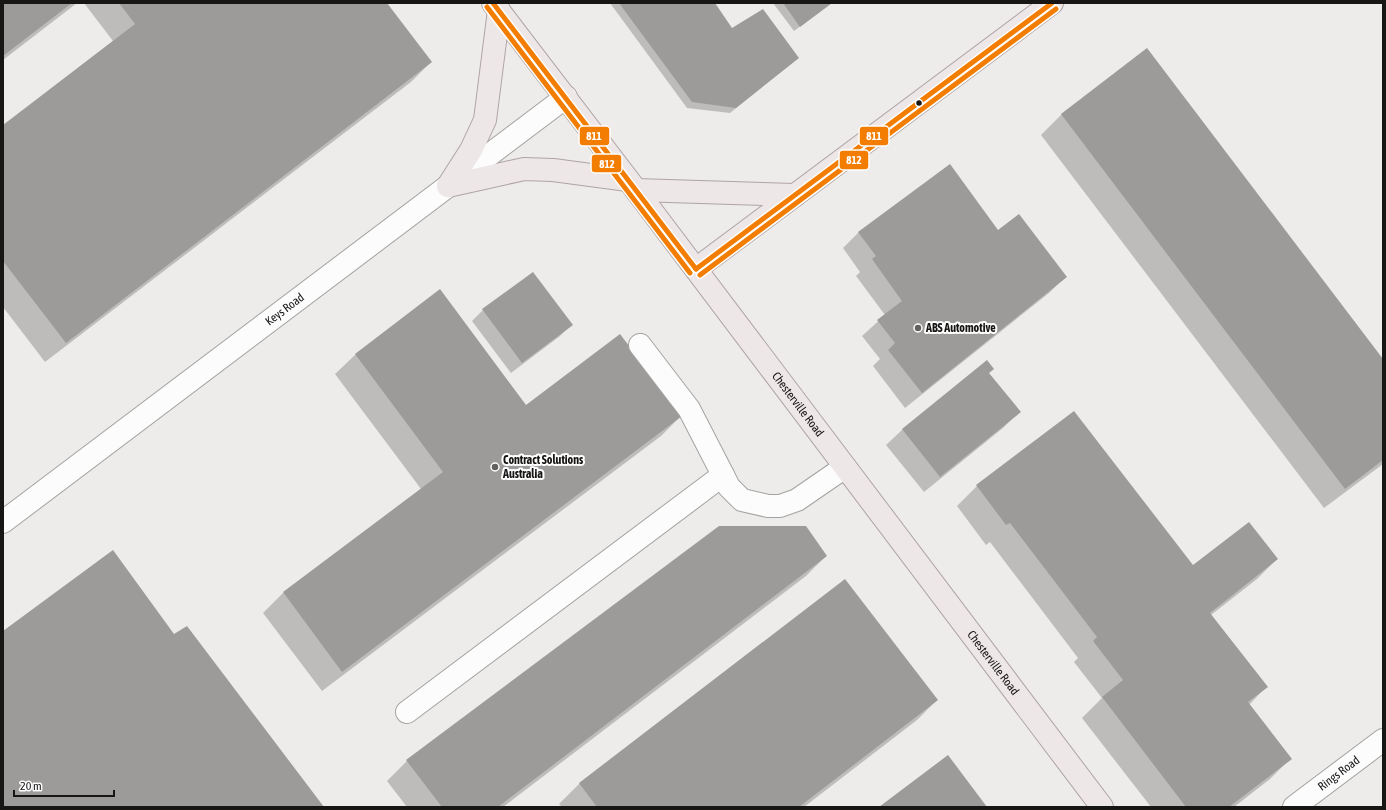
<svg xmlns="http://www.w3.org/2000/svg" width="1386" height="810" font-family="'Asap Condensed',sans-serif">
<style>
.shadow{fill:#0003}
.building{fill:#9c9b9a}
.lines{fill:none;stroke-linecap:round;stroke-linejoin:round}
.minor-casing{stroke:#a3a3a1;stroke-width:24}
.major-casing{stroke:#afa4a5;stroke-width:24}
.minor{stroke:#fcfcfc;stroke-width:22}
.major{stroke:#ede7e7;stroke-width:22}
.bus-1-casing{stroke:#fff;stroke-width:8}
.bus-2-casing{stroke:#fff;stroke-width:8}
.bus-1{stroke:#f37d01;stroke-width:5}
.bus-2{stroke:#f37d01;stroke-width:5}
.bus-dot{fill:#171615;stroke:#fff;stroke-width:1.5}
.poi-dot{fill:#626160;stroke:#fff;stroke-width:1.5}
.labels{text-anchor:middle;stroke-width:4;stroke-linejoin:round;paint-order:stroke}
.street-label{font-size:12px;fill:#171615;stroke:#fff}
.poi-label{font-size:12px;font-weight:bold;fill:#171615;stroke:#fff;text-anchor:start}
.line-badge{stroke:#fff;stroke-width:1.5}
.badge-label{font-size:11px;text-anchor:middle;font-weight:bold;fill:#fff}
</style>
<rect width="100%" height="100%" fill="#edecea"/>
<g class="shadow">
<path d="M3,3h74l-74,57z"/>
<path d="M84,3h301l46,59 -20,20 -366,280 -42,-55v-181l110,-85z"/>
<path d="M610,3h104l18,26 66,29 -68,55 -43,-5z"/>
<path d="M773,3h59l-38,28z"/>
<path d="M1147,49l236,312v103l-59,44 -283,-373 20,-20z"/>
<path d="M859,232h139l67,45 -16,16 -144,115 -32,-42 7,-7 -18,-23 23,-21 -29,-39 4,-4 -17,-24z"/>
<path d="M440,291l86,115 155,10 -20,20 -339,255 -59,-78 20,-20 138,-104 -86,-115 20,-19z"/>
<path d="M483,310l88,15 -11,11 -49,37 -39,-52z"/>
<path d="M987,362l1,11 31,39 -16,16 -79,64 -38,-47 16,-15z"/>
<path d="M1074,413l119,154 84,-8 -20,20 -46,36 55,72 -17,18 41,54 -20,20 -36,28h-83l-69,-89 20,-20 -28,-36 4,-4 -88,-116 -4,3 -29,-39 20,-20z"/>
<path d="M719,527l107,29 -20,20 -303,231h-96l-20,-26 20,-20z"/>
<path d="M845,581l92,119 -20,20 -113,87h-242l-3,-3 20,-20z"/>
</g>
<g class="building">
<path d="M3,3h69l-69,53z"/>
<path d="M119,3h268l45,59 -366,281 -63,-82v-136l132,-101z"/>
<path d="M619,3h96l17,25 31,-19 36,49 -63,50 -44,-6z"/>
<path d="M783,3h49l-32,24z"/>
<path d="M1147,48l236,311v101l-38,29 -284,-375z"/>
<path d="M950,164l48,66 21,-16 48,63 -145,116 -34,-43 7,-7 -18,-23 25,-19 -30,-42 4,-3 -18,-24z"/>
<path d="M533,272l40,53 -51,38 -40,-54z"/>
<path d="M440,289l86,116 94,-71 62,82 -340,256 -59,-80 160,-120 -88,-118z"/>
<path d="M987,360l7,9 -5,4 32,39 -81,65 -38,-48z"/>
<path d="M1074,411l119,154 56,-43 29,37 -68,54 58,74 -20,15 44,57 -63,48h-43l-84,-110 21,-17 -30,-39 4,-4 -87,-114 -4,2 -30,-40z"/>
<path d="M719,526h87l21,30 -329,251h-56l-36,-47z"/>
<path d="M113,550l61,84 13,-8 137,181h-321v-176z"/>
<path d="M845,579l93,121 -139,107h-202l-18,-24z"/>
<path d="M948,755l39,52h-108z"/>
</g>
<g class="lines">
<defs>
<g id="minor">
<path d="M640,345l49,64 34,66 6,12 13,13 26,6h12l17,-6 48,-33"/>
<path id="s1" d="M3,522l563,-425"/>
<path d="M407,712l316,-237"/>
<path id="s2" d="M1294,807l89,-67"/>
</g>
<g id="major">
<path id="s3" d="M493,3l143,187 466,617"/>
<path d="M448,186l23,-36 14,-30 14,-110"/>
<path d="M448,186l76,-17 29,1 75,10"/>
<path d="M636,190l159,5"/>
<path d="M696,269l356,-266"/>
</g>
</defs>
<use href="#minor" class="minor-casing"/>
<use href="#major" class="major-casing"/>
<use href="#minor" class="minor"/>
<use href="#major" class="major"/>
<defs>
<g id="bus-1">
<path d="M493,3l203,266"/>
<path d="M696,269l356,-266"/>
</g>
<g id="bus-2">
<path d="M487,7l203,266"/>
<path d="M700,275l356,-266"/>
</g>
</defs>
<use href="#bus-1" class="bus-1-casing"/>
<use href="#bus-2" class="bus-2-casing"/>
<use href="#bus-1" class="bus-1"/>
<use href="#bus-2" class="bus-2"/>
</g>
<circle class="bus-dot" cx="919" cy="103" r="3.5"/>
<g class="poi-dot">
<circle cx="918" cy="328" r="4"/>
<circle cx="495" cy="467" r="4"/>
</g>
<g class="labels">
<g class="street-label">
<text dy="4" stroke="none"><textPath href="#s1" startOffset="353">Keys Road</textPath></text>
<text dy="4" stroke="none"><textPath href="#s3" startOffset="504">Chesterville Road</textPath></text>
<text dy="4" stroke="none"><textPath href="#s3" startOffset="828">Chesterville Road</textPath></text>
<text dy="4" stroke="none"><textPath href="#s2" startOffset="56">Rings Road</textPath></text>
</g>
<g class="poi-label">
<text x="926" y="332">ABS Automotive</text>
<text x="503" y="464">Contract Solutions<tspan x="503" dy="14">Australia</tspan></text>
</g>
</g>
<g class="line-badge">
<rect x="579" y="126" width="31" height="20" rx="4" fill="#f37d01"/>
<rect x="859" y="126" width="30" height="20" rx="4" fill="#f37d01"/>
<rect x="839" y="150" width="30" height="20" rx="4" fill="#f37d01"/>
<rect x="591" y="154" width="31" height="19" rx="4" fill="#f37d01"/>
</g>
<g class="badge-label">
<text x="594" y="140">811</text>
<text x="874" y="140">811</text>
<text x="854" y="164">812</text>
<text x="607" y="168">812</text>
</g>
<rect width="1386" height="810" fill="none" stroke="#171615" stroke-width="8"/>
<path d="M14 790v6h100v-6" fill="none" stroke="#171615" stroke-width="2"/>
<text x="20" y="790" font-size="12" fill="#171615" stroke="#ffffff" stroke-width="3" paint-order="stroke">20 m</text>
</svg>
